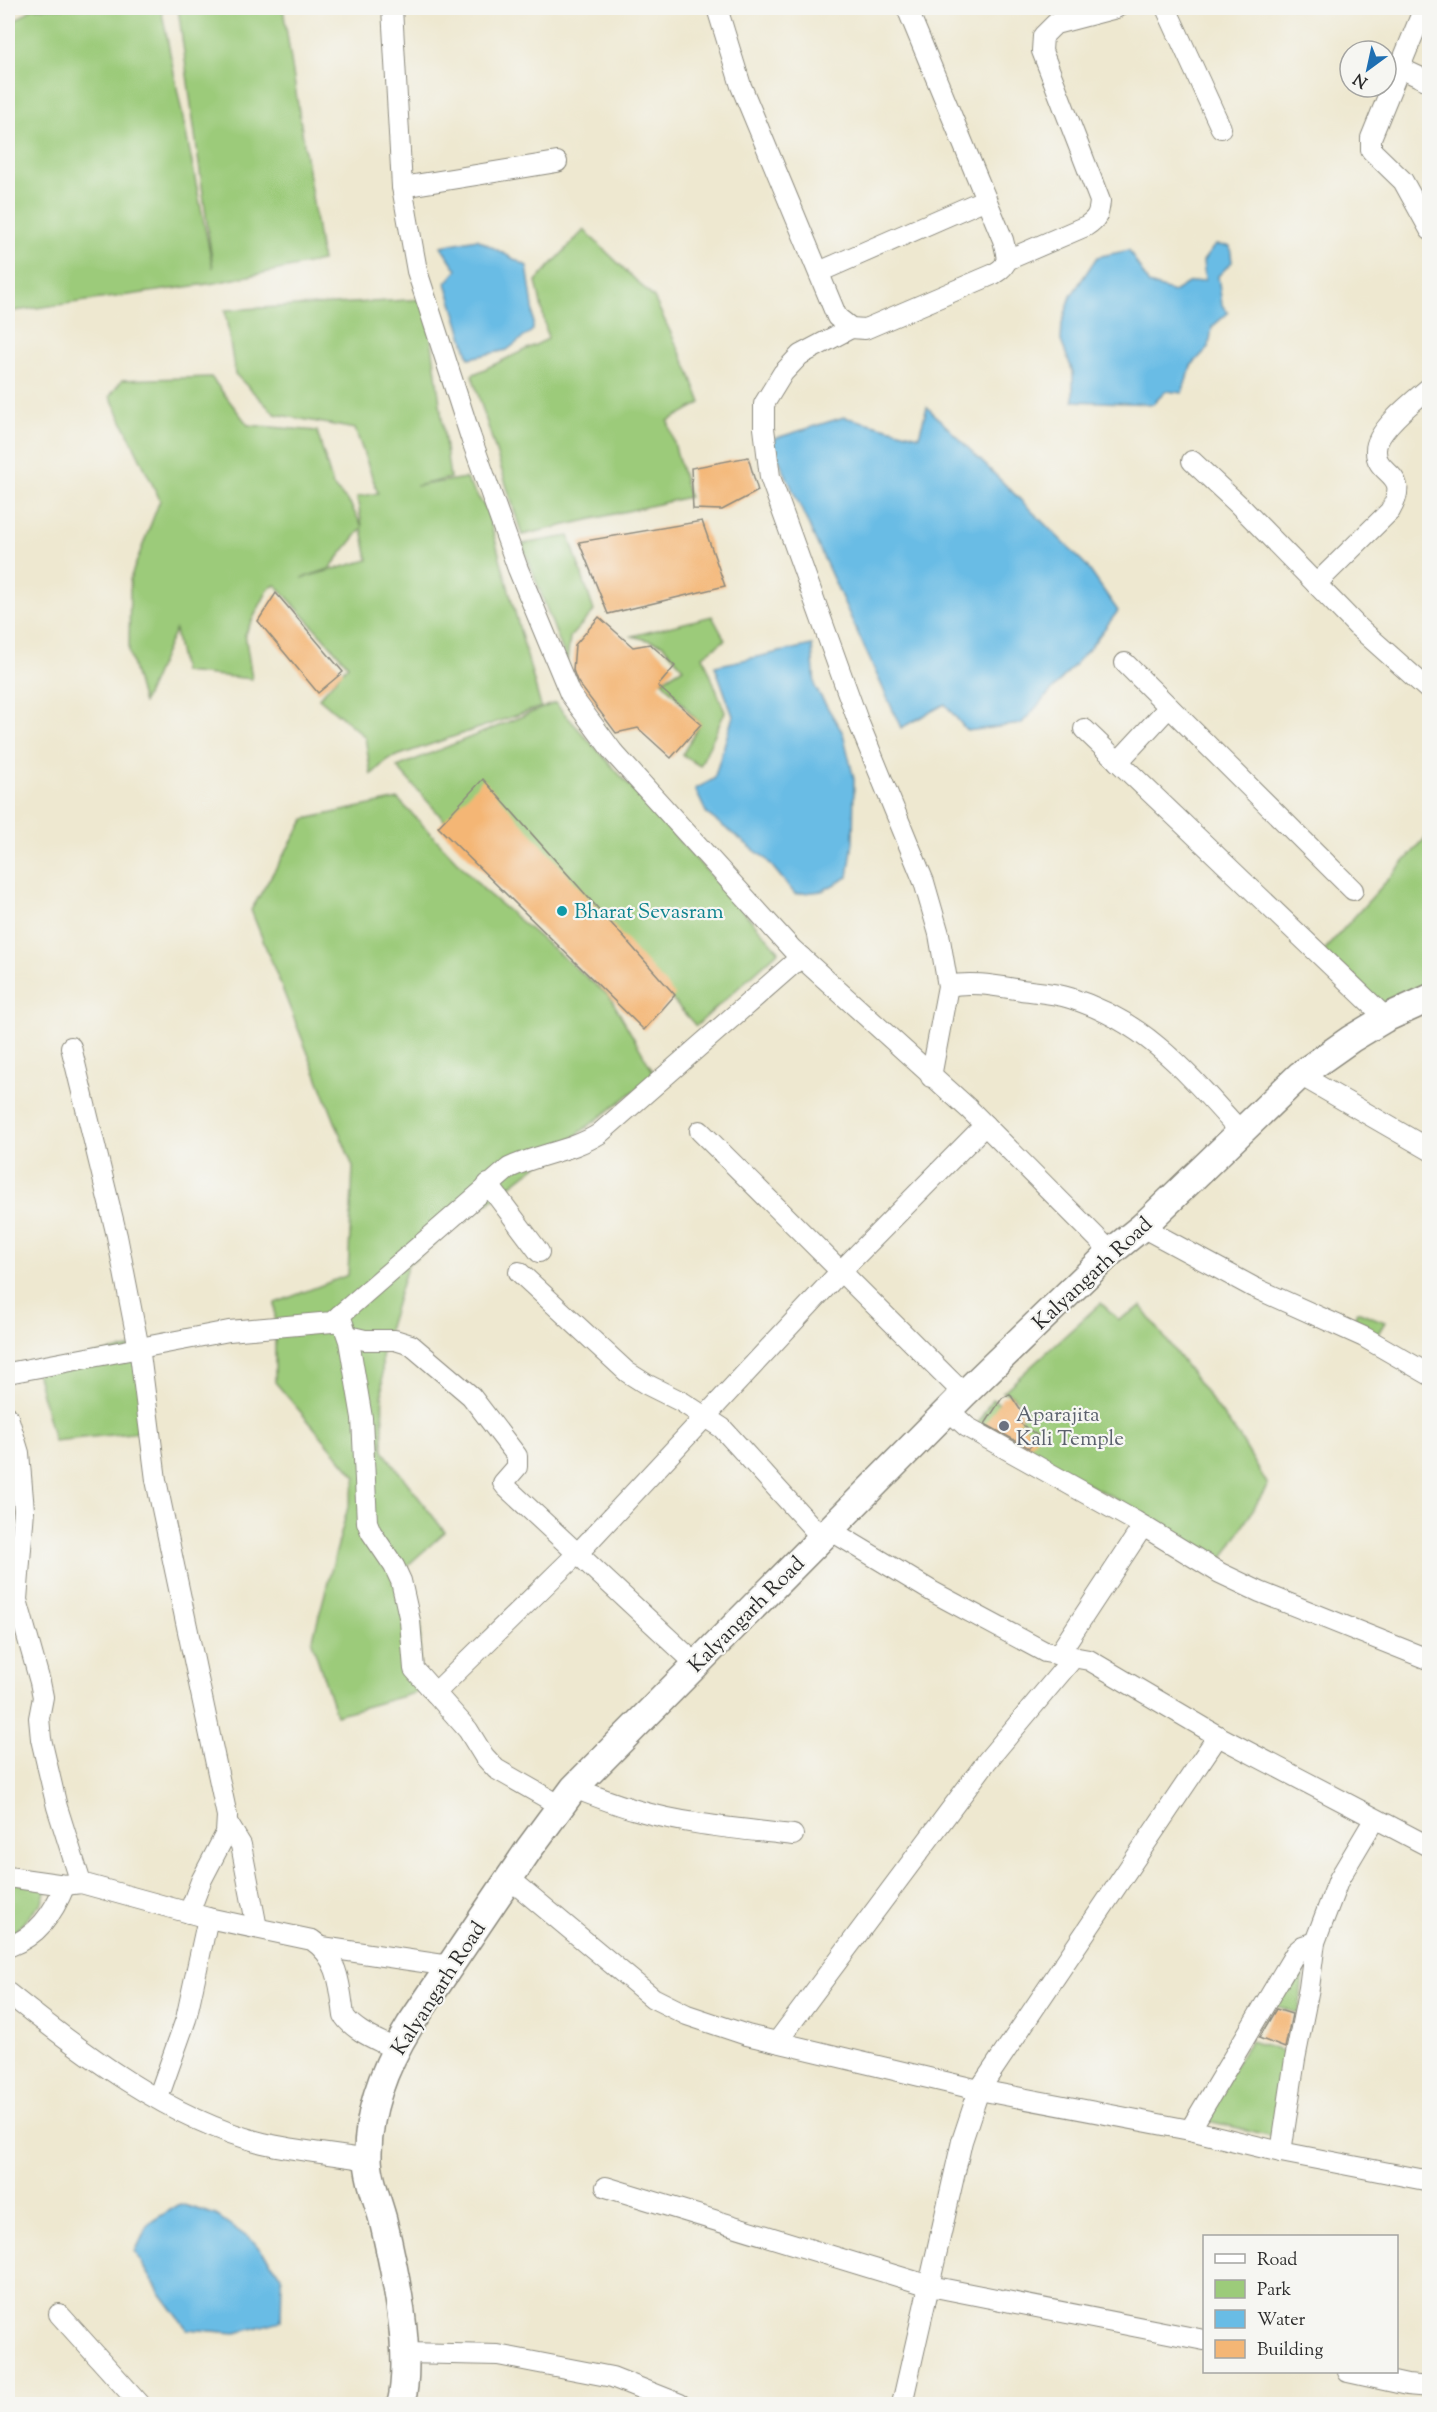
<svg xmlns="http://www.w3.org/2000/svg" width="1437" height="2412" font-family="'Sorts Mill Goudy',serif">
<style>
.green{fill:#9ccb7a;stroke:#647b52;stroke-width:1.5;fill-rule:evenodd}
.water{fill:#69bce5;stroke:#4a7488;stroke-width:1.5}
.building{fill:#f4b675}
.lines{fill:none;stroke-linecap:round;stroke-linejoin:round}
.minor-casing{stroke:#8c8a7e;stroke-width:22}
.secondary-casing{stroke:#8c8a7e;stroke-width:30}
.minor{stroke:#fff;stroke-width:20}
.secondary{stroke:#fff;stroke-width:27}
.culture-dot{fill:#0f9aa8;stroke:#f6f6f2;stroke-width:2}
.worship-dot{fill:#6b7280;stroke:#f6f6f2;stroke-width:2}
.labels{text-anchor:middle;stroke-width:4.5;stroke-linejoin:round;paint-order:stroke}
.culture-label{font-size:21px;fill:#0d838f;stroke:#f6f6f2;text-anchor:start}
.street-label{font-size:21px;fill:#2b2b2b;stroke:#f6f6f2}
.worship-label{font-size:21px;fill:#5b616d;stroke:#f6f6f2;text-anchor:start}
</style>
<rect width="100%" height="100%" fill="#f6f6f2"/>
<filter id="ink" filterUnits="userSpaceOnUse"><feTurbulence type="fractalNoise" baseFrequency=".0167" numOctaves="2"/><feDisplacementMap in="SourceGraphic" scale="12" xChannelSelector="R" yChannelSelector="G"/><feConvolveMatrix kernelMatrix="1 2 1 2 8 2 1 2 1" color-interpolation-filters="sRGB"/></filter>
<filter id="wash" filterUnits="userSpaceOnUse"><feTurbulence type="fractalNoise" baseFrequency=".008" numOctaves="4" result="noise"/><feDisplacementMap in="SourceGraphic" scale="24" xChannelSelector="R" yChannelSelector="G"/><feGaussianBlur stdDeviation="1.35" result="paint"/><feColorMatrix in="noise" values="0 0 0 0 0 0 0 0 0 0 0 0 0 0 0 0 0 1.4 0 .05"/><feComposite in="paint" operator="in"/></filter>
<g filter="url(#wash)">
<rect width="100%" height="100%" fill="#eee8d0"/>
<g class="green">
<path d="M33,8h128l52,260 -35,-260h105l39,253 -107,22 -207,29v-286z"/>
<path d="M584,230l70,68 35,73 12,32 -33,18 21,76 -167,38 -50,-160 76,-36 -12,-58z"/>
<path d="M426,299l24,179 -34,8 49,-8 22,32 54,197 -153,52 -17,16 -6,-38 -46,-39 29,-33 -72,-80 -7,3 -24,46 7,45 -69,-7 -8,-42 -32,73 -14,-51 1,-73 30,-79 -50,-104 12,-16 89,-3 37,48 69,6 16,55 17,18 12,22 -5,-29 21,-4 -23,-64 -80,-15 -40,-40 -10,-64zM362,528l6,32 -66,18 27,-9z"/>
<path d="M569,536l25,75 -24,26 -3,25 -45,-118z"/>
<path d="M712,616l13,24 -22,16 22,56 -25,54 -18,-11 18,-31 -38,-43 21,-13 -21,-24 -30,-8z"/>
<path d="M555,703l224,248 -83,75 -215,-237 -36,32 -48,-54z"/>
<path d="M398,799l89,94 123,104 45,78 -247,189 -26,86 1,101 62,81 -38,34 14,58 -3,68 -82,23 -24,-73 44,-165 -81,-95v-79l73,-28 5,-108 -102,-257 54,-91z"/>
<path d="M1429,834v164l-43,20 -66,-63z"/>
<path d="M1101,1303l18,17 22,-14 99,132 28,47 -46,75 -111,-64 -136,-68 17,-29 29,18 7,-8 -18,-15 -7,-2z"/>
<path d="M1357,1311l28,11 -9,15 -24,-12z"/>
<path d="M138,1346l12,85 -96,10 -19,-74z"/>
<path d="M8,1879l40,4 -6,19 -30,33 -4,1z"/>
<path d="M1305,1952l-6,62 -27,-10z"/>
<path d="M1250,2041l44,14 -17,82 -77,-18z"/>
</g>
<g class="water">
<path d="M477,239l50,27 6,41v23l-26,20 -38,8 -23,-75 11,-13 -16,-24z"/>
<path d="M1215,245l15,1 2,16 -14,14 4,29 6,8 -16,14 -3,20 -18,19 -9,27 -16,-2 -13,13 -80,-3v-29l-12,-31 1,-18 9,-27 26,-39 32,-7 20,34 25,8 14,-9 17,-3 -2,-19z"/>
<path d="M927,407l159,158 32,46 -29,38 -68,75 -54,7 -22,-27 -44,24 -131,-288 74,-23 75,19z"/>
<path d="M812,645l3,42 28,46 11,46 -1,63 -5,35 -26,14 -27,3 -29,-35 -59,-45 -12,-25 19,-10 19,-63 -18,-50z"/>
<path d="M180,2204l36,11 38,27 28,34 -1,45 -45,12 -49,-4 -27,-36 -25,-41 14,-29z"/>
</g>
<g id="blocks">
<g class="building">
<path d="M748,457l10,34 -36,19 -29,-1 -2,-41z"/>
<path d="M702,521l23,65 -117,28 -29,-72z"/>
<path d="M276,593l67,79 -25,21 -60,-72z"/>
<path d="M599,617l34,30 17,-3 25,22 -17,20 43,38 -30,34 -33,-30 -22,5 -39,-52 -4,-11 2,-25z"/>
<path d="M483,779l192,216 -31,35 -206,-203z"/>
<path d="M1010,1394l11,17 -1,12 18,13 -9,12 -44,-24 17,-26z"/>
<path d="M1276,2009l16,5 -7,34 -26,-10z"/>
</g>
</g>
</g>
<g filter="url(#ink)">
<use href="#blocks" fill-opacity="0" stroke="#8c8a7e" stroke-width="1.5"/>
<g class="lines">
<defs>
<g id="minor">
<path d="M392,8l10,179 15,84 54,167 47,131 52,125 43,58 179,197 177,160 142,143"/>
<path d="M717,8l24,78 96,231 14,11 14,1 129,-55c17,-10 13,-17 9,-34l-96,-232"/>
<path d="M1166,8l55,120"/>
<path d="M1424,8l-53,130v12l32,31 27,49"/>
<path d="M1400,68l30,14"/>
<path d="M402,187l155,-25"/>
<path d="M1007,260l79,-34c11,-7 13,-12 14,-25l-58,-150 1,-15 12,-12 61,-16"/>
<path d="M819,272l167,-73"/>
<path d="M851,328l-51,27 -17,18 -19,31v24l6,49 88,244 66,161 15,52 9,52 -17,91"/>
<path d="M1192,461l47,44 118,121 73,65"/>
<path d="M1316,584l74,-73c23,-40 -15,-34 -14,-61 0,-20 39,-50 54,-63"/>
<path d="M1125,663l228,227"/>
<path d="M1084,729l302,289"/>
<path d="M1118,762l51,-55"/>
<path d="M948,986c24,-5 48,0 73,4 16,2 34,3 49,8 77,24 119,77 171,134"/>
<path d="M71,1047l46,189 23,118 16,126 71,336 -1,17 -25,48 -12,32"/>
<path d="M1300,1075l130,75"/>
<path d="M700,1131l264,263"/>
<path d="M488,1184l51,68"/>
<path d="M1142,1227l111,60 111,50 66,38"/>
<path d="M519,1272l108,100 19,12 36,18 40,26 100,110"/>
<path d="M340,1315l9,26 13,77 5,104 4,10 23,34 7,15 9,40 4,48 54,61 16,26 12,13 65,37"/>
<path d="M348,1336l17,4h30l16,5 60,51 46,60v11l-14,16 3,4 190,177"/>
<path d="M8,1373l221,-42 103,-9 177,-154c29,-14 63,-17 90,-34l202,-177"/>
<path d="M948,1410l19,17 168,94 85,52 40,19 170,68"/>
<path d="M8,1417l11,36 5,57 -7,90 23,82 3,15 -4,21 2,21 16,68 24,76"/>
<path d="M830,1530l103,62 112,60 44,8 129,76 212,111"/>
<path d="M1058,1655l85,-129"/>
<path d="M435,1693l143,-140 262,-281 145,-147"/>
<path d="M574,1788c21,8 41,16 62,22 51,15 105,19 157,25"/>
<path d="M227,1822l14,23 16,83"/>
<path d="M8,1877l57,8 16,-2 127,35 104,22c27,18 28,46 32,76 11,16 34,24 51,33"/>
<path d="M510,1879l143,119 34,17 60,20 232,55 211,40 91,22 149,29"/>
<path d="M8,1947c30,-11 45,-33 57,-62"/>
<path d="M322,1947l128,19"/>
<path d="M8,1993c73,59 162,127 255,150 34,8 70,11 105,17"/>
<path d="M777,2042l210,-281 87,-104"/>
<path d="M158,2098l28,-79 22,-101"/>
<path d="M1190,2130l106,-178 7,-6 12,-4"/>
<path d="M1281,2152l14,-93 14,-71 6,-46 24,-63 35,-59"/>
<path d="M606,2187l324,99 274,54"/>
<path d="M59,2314l81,90"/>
<path d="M405,2353l93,2 114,22 68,27"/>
<path d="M1348,2372l59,13 23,2"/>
<path d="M902,2404l60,-263 17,-51 239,-354"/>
</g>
<path id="secondary" d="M401,2404c12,-50 -6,-133 -18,-184 -5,-19 -15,-42 -15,-62 -1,-47 18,-94 42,-133l119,-176 45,-61 390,-394 147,-142 31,-25 158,-152 51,-36 35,-21 44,-20"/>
</defs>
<use href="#minor" class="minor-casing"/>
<use href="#secondary" class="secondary-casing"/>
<use href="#minor" class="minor"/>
<use href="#secondary" class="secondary"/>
</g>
</g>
<circle class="culture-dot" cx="562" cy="911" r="6"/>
<circle class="worship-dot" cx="1004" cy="1426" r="6"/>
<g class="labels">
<g class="culture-label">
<text x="574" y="918">Bharat Sevasram</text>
</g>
<g class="street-label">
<text transform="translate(1092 1273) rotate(-43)" y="7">Kalyangarh Road</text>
<text transform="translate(746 1614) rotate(-45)" y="7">Kalyangarh Road</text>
<text transform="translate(438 1988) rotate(-57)" y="7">Kalyangarh Road</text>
</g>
<g class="worship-label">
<text x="1016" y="1421">Aparajita<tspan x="1016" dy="24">Kali Temple</tspan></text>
</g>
</g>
<rect width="1437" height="2412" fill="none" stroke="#f6f6f2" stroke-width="30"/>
<rect x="1203" y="2235" width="195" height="138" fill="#f6f6f2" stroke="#a5a5a2" stroke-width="1.5"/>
<rect x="1215" y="2254" width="30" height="9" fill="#ffffff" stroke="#a5a5a2" stroke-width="1.5"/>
<text x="1257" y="2265" font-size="18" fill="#2b2b2b">Road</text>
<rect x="1215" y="2280" width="30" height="18" fill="#9ccb7a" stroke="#a5a5a2" stroke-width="1.5"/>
<text x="1257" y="2295" font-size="18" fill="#2b2b2b">Park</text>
<rect x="1215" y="2310" width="30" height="18" fill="#69bce5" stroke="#a5a5a2" stroke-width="1.5"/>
<text x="1257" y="2325" font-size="18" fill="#2b2b2b">Water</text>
<rect x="1215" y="2340" width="30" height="18" fill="#f4b675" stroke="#a5a5a2" stroke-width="1.5"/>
<text x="1257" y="2355" font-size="18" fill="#2b2b2b">Building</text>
<g transform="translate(1368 69) rotate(213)"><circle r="28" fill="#f6f6f2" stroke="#a5a5a2" stroke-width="1.5"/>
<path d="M0-4.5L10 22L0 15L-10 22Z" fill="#1f6fb2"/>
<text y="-9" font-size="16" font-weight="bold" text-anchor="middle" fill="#2b2b2b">N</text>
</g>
</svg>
